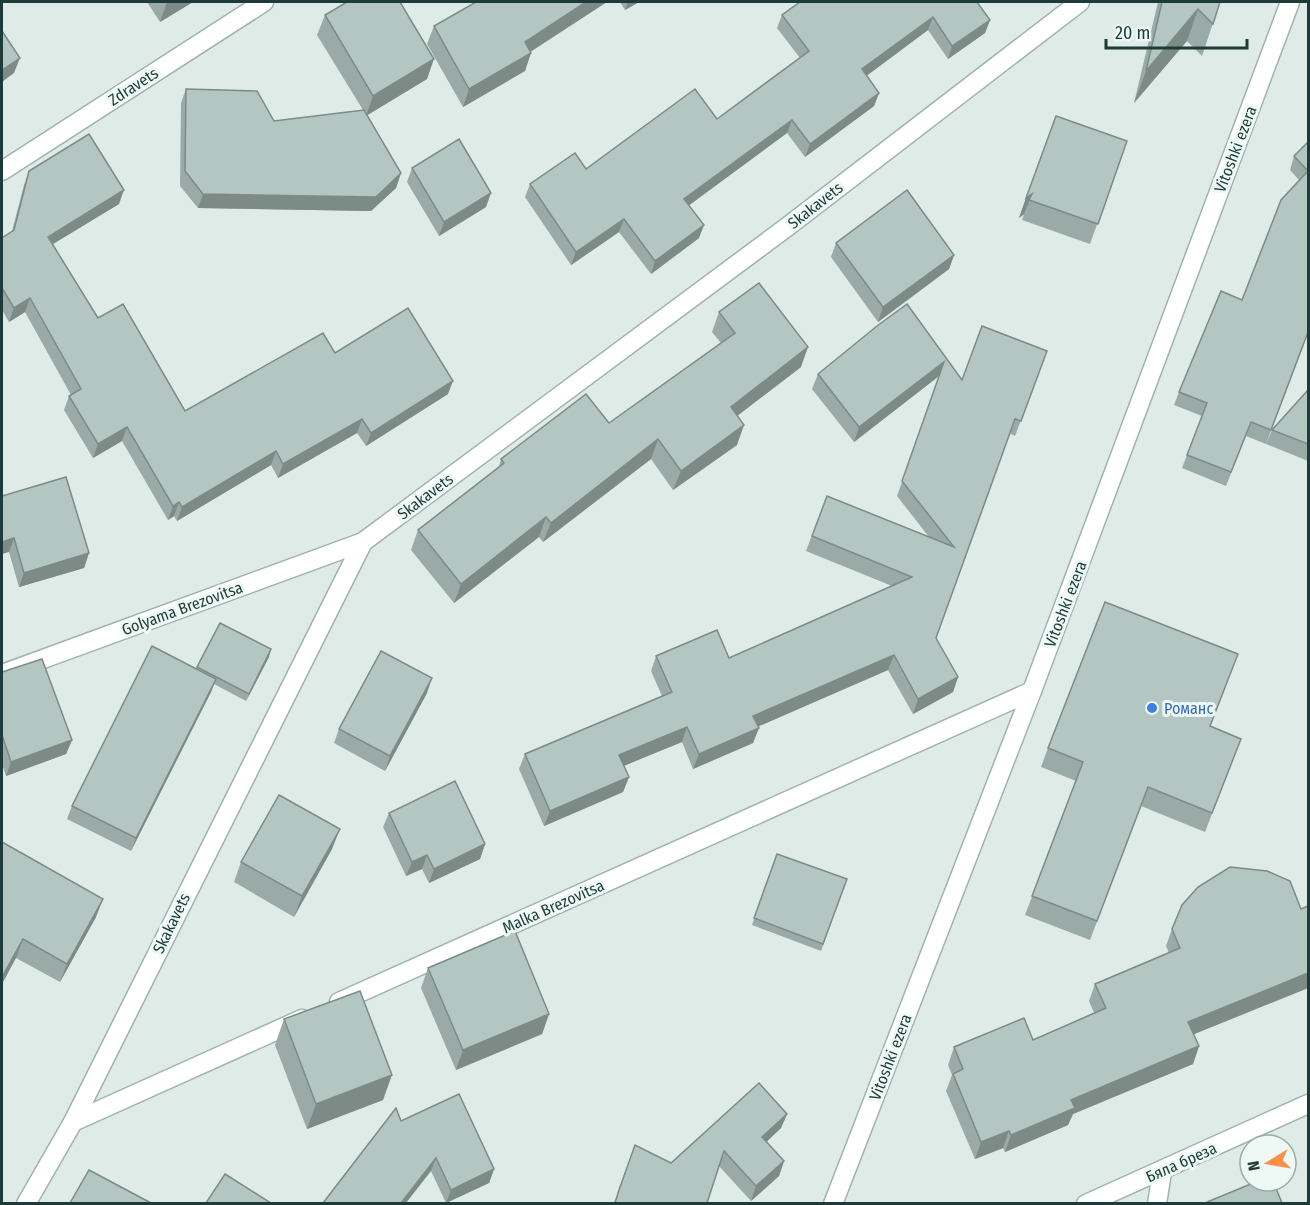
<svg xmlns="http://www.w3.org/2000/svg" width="1310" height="1205" font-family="'Fira Sans Condensed',sans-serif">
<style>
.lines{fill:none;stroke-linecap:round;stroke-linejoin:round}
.minor-casing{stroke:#a0b3af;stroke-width:21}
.minor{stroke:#fff;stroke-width:18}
.wall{fill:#9aaaa6}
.shaded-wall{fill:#7d8b87}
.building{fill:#b3c6c1;stroke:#7d8b87;stroke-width:1.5}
.shop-dot{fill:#3f7fe0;stroke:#eef8f4;stroke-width:2}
.labels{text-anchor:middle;stroke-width:6;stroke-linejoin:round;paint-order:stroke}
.street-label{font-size:16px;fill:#1d3c39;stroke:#eef8f4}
.shop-label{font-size:16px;fill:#366cbe;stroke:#eef8f4;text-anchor:start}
</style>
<rect width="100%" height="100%" fill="#deebe7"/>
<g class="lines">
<defs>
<g id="minor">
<path d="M2,171l262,-169"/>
<path d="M2,674l361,-132"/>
<path d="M339,1002l693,-311"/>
<path d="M73,1122l229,-103"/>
<path d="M26,1204l47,-82 290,-580 424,-315 293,-225"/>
<path d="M833,1204l199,-513 258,-689"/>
<path d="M1086,1204l222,-100"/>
<path d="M1157,1204l5,-32"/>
</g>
</defs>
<use href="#minor" class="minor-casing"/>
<use href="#minor" class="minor"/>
</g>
<g class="wall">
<path d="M147,2h46l-33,20z"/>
<path d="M620,2h19l-14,8z"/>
<path d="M800,2l190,18 -5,13 -37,26 -20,-29 -62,46 13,17 -5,13 -69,51 -18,-24 -98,72 10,33 -48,36 -32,-42 -48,33 -46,-68 5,-13 56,-15 131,-50 83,-61 -23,-30 5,-13z"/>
<path d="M1158,2h62l-18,54 -15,-15 -53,62z"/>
<path d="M325,15l102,64 -60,36 34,58 -5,15 -25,23 -173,-3 -18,-22 1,-83 5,-14 88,32 89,-11 -46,-75z"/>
<path d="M434,26l97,26 -6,19 -62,36 -36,-63z"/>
<path d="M1056,116l71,25 -37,103 -68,-24 2,-6 -5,4z"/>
<path d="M1308,142v191l-42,111 -20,-8 -20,50 -44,-18 20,-52 -28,-11 5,-13 63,-92 57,-120 -9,-10 4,-14z"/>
<path d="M412,168l74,39 -47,29 -32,-54z"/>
<path d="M29,171l90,33 -66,40 45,74 87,93 150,-58 113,41 -82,52 -9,-13 -79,45 -7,-13 -94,56 -3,-5 -6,4 -46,-79 -29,17 -29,-48 5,-14 2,-1 -46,-83 -16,10 -7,-12v-72l10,-7 12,-46z"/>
<path d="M836,243l118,12 -5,14 -71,53 -47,-65z"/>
<path d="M907,304l55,76 85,-29 -32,85 -6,-3 -73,205 22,39 -5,15 -40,22 -25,-44 -130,56 -5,17 -60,26 -11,-27 -58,23 5,12 -6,15 -79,34 -25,-57 6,-15 137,-58 -11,-25 5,-15 73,2 163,-72 -86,-35 21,-55 102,41 -32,-41 42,-120 -85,66 -42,-53 6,-15z"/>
<path d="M719,312l82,55 -64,49v29l-64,45 -22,-31 -108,83 -4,-5 -85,66 -43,-53 7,-20 81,-63 2,-8 108,-36 112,-80 -9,-11z"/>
<path d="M1308,390v71l-42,-17 6,-14z"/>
<path d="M2,496l87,57 -5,15 -65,19 -10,-35z"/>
<path d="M220,623l49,34 -23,44 -32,-17 -3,8 -80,159 -64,-32 5,-13 124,-137z"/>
<path d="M2,672l70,68 -6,14 -60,22 -4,-12z"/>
<path d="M1231,673l-21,53 31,13 -36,93 -64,-26 -51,134 -65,-25 51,-134 -35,-14 7,-19z"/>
<path d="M427,693l-42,78 -51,-28 5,-14z"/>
<path d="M389,813l96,31 -5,15 -51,24 -7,-14 -16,7 -23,-49z"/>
<path d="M2,842l94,75 -36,65 -44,-24z"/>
<path d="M332,849l-38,68 -60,-35 7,-20z"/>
<path d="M777,854l70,25 -26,72 -69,-26z"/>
<path d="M1308,906v82l-114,46 5,12 -6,18 -120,50 -5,11 -63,27 -2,-4 -28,11 -29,-68 6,-16 -4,-10 6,-18 79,-7 61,-27 -5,-12 6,-17 74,-31 -3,-7 6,-17 129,-20z"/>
<path d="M428,968l121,46 -7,20 -86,36 -35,-82z"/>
<path d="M284,1019l99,81 -76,29 -32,-84z"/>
<path d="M787,1114l-6,14 -15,14 18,19 -5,15 -28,25 -32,-35 -12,37h-93l5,-13 52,-27z"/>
<path d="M401,1121l93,48 -5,14 -43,20 -15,-32z"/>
</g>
<g class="shaded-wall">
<path d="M167,2h26l-33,20z"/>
<path d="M586,2h21l-89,58 7,-18z"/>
<path d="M628,2h11l-14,8z"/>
<path d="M1198,9l-11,32 -53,62 12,-32z"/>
<path d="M933,17l-5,13 -71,53 5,-14z"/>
<path d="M990,20l-5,13 -37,26 4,-13z"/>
<path d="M531,53l-6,18 -62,36 6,-18z"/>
<path d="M20,58l-6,15 -12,9v-12z"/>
<path d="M434,59l-7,20 -61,37 7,-20z"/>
<path d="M879,93l-5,13 -69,51 5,-13z"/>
<path d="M792,120l-5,13 -107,79 4,-13z"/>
<path d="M401,173l-5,15 -25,23 -173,-3 5,-14z"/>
<path d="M124,190l-5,14 -76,46 5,-13z"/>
<path d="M491,193l-5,14 -47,29 5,-14z"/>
<path d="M1032,194l-8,20 -5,4 7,-20z"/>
<path d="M624,219l-5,13 -48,33 5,-13z"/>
<path d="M704,225l-5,13 -48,36 4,-13z"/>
<path d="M954,255l-5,14 -71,53 5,-15z"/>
<path d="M30,298l-5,14 -16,10 5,-14z"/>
<path d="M808,347l-7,20 -77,59 7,-19z"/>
<path d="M944,362l-5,14 -85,66 5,-15z"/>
<path d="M453,381l-5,13 -82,52 5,-13z"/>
<path d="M362,419l-5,14 -79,45 5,-14z"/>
<path d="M744,425l-7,20 -64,45 8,-19z"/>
<path d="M127,427l-5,14 -29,17 5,-14z"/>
<path d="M658,439l-7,20 -108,83 8,-19z"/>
<path d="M276,451l-5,14 -94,56 5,-14z"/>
<path d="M179,502l-5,14 -6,4 5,-14z"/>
<path d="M546,517l-7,20 -85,66 7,-19z"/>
<path d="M14,538l-5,14 -7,2v-12z"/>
<path d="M89,553l-5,15 -65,19 5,-14z"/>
<path d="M271,649l-2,8 -23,44 3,-7z"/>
<path d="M894,655l-6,15 -140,61 5,-15z"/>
<path d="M958,677l-5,15 -40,22 5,-15z"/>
<path d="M432,678l-5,15 -42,78 5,-15z"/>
<path d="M216,679l-5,13 -80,159 5,-13z"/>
<path d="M687,727l-5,15 -68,28 5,-15z"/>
<path d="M759,728l-6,15 -60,26 6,-15z"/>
<path d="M72,740l-6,14 -60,22 5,-14z"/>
<path d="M629,777l-6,15 -79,34 6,-15z"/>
<path d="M340,829l-8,20 -38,68 8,-21z"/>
<path d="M485,844l-5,15 -51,24 5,-14z"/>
<path d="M427,855l-5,14 -16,7 6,-14z"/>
<path d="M103,899l-7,18 -36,65 7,-18z"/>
<path d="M23,939l-7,19 -14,26v-7z"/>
<path d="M1308,973v15l-126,51 6,-17z"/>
<path d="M549,1014l-7,20 -86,36 7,-20z"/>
<path d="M1199,1046l-6,18 -120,50 -5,11 -63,27 6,-17 60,-35z"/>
<path d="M392,1075l-9,25 -76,29 9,-25z"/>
<path d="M787,1114l-6,14 -25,24 6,-15z"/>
<path d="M1009,1131l-6,17 -28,11 6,-17z"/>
<path d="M436,1158l-5,13 -25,32h-5z"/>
<path d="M784,1161l-5,15 -28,25 5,-15z"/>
<path d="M494,1169l-5,14 -43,20 5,-13z"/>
</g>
<g class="building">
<path d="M347,2h53l34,57 -61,37 -48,-81z"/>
<path d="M476,2h110l-61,40 6,11 -62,36 -35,-63z"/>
<path d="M800,2h177l13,18 -38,26 -19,-29 -71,52 17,24 -69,51 -18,-24 -108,79 20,26 -49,36 -31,-42 -48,33 -46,-68 45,-31 11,16 109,-80 22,30 92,-68 -27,-36z"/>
<path d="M1162,2h58l-7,22 -15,-15 -52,62z"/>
<path d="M2,31l18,27 -18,12z"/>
<path d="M186,89l71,2 17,30 90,-11 37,63 -25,24 -173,-3 -18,-23z"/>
<path d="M1056,116l71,25 -29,83 -69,-24 3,-6 -6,4z"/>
<path d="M89,134l35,56 -76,47 50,81 25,-14 62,107 138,-78 12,20 73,-45 45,73 -82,52 -9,-14 -79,45 -7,-13 -94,56 -3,-5 -6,4 -46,-79 -29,17 -29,-48 12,-7 -51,-91 -16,10 -12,-20v-50l12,-8 15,-59z"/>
<path d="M459,139l32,54 -47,29 -32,-54z"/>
<path d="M1308,142v29l-14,-15z"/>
<path d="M1308,171v161l-37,98 -20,-8 -20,50 -44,-17 20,-52 -28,-11 42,-101 21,9 39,-100z"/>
<path d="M907,190l47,65 -71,52 -47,-64z"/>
<path d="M759,283l49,64 -77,60 13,18 -63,46 -23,-32 -107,84 -5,-6 -85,67 -43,-54 86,-67 -3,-4 85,-65 23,29 126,-90 -16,-21z"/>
<path d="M907,304l55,76 20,-54 65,25 -26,70 -6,-2 -79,219 22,39 -40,22 -24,-44 -141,61 6,12 -60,26 -12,-27 -68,28 10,22 -79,34 -25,-57 147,-62 -16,-36 61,-26 12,28 183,-81 -100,-41 15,-40 127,51 -52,-66 42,-119 -85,65 -41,-53 59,-48z"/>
<path d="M1308,390v54l-36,-14z"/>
<path d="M66,477l23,76 -65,20 -10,-35 -12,4v-46z"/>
<path d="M1105,602l133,52 -28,72 31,13 -29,74 -64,-26 -51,134 -65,-25 51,-134 -35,-14z"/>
<path d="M220,623l51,26 -22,45 -52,-27z"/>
<path d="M152,646l64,33 -80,159 -64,-32z"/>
<path d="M381,651l51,27 -42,78 -51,-27z"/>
<path d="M42,659l30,81 -61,22 -9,-27v-63z"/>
<path d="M455,781l30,63 -51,25 -7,-14 -15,7 -23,-49z"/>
<path d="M279,795l61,34 -38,67 -61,-34z"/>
<path d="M2,842l101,57 -36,65 -44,-25 -21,38z"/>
<path d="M777,854l70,25 -24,65 -69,-26z"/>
<path d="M1230,867l37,4 23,10 11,28 7,-3v67l-120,49 11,24 -128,54 4,8 -64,27 -2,-4 -28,11 -28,-68 10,-5 -9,-22 70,-29 9,22 73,-32 -11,-24 85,-36 -8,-19 10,-24 16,-18z"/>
<path d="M515,931l34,83 -86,36 -35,-82z"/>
<path d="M360,991l32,84 -76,29 -32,-85z"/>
<path d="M759,1083l28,31 -25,23 22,24 -28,25 -32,-35 -17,52h-92l4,-13 16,-45 36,18z"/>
<path d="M459,1094l35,75 -43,21 -15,-32 -35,45h-78l73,-95 5,13z"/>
<path d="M89,1170l62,33h-81z"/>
<path d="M225,1174l46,29h-65z"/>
<path d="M1258,1181h15l9,22h-74l-1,-1z"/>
</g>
<circle class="shop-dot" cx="1152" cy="708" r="6"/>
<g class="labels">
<g class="street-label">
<text transform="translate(133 86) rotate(-33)" y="6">Zdravets</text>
<text transform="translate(1235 149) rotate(-69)" y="6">Vitoshki ezera</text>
<text transform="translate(815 205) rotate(-38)" y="6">Skakavets</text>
<text transform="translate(425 496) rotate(-37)" y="6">Skakavets</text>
<text transform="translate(1065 604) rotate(-69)" y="6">Vitoshki ezera</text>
<text transform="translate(182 608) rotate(-20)" y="6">Golyama Brezovitsa</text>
<text transform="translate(553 906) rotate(-24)" y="6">Malka Brezovitsa</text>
<text transform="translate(171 923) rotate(-64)" y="6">Skakavets</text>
<text transform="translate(890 1057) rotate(-69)" y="6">Vitoshki ezera</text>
<text transform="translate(1181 1162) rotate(-24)" y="6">Бяла бреза</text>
</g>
<g class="shop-label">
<text x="1164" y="714">Романс</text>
</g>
</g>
<rect width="1310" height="1205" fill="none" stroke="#1d3c39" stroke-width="6"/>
<g transform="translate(1268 1163) rotate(259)"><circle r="28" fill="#eef8f4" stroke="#9aada9" stroke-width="1.5"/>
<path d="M0-4.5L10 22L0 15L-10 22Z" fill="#ff8f48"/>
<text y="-9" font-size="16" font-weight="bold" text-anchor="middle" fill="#1d3c39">N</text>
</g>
<path d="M1106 39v9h141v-9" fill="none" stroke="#1d3c39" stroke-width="3"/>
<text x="1115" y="39" font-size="18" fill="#1d3c39" stroke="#eef8f4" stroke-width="4.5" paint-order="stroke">20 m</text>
</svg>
